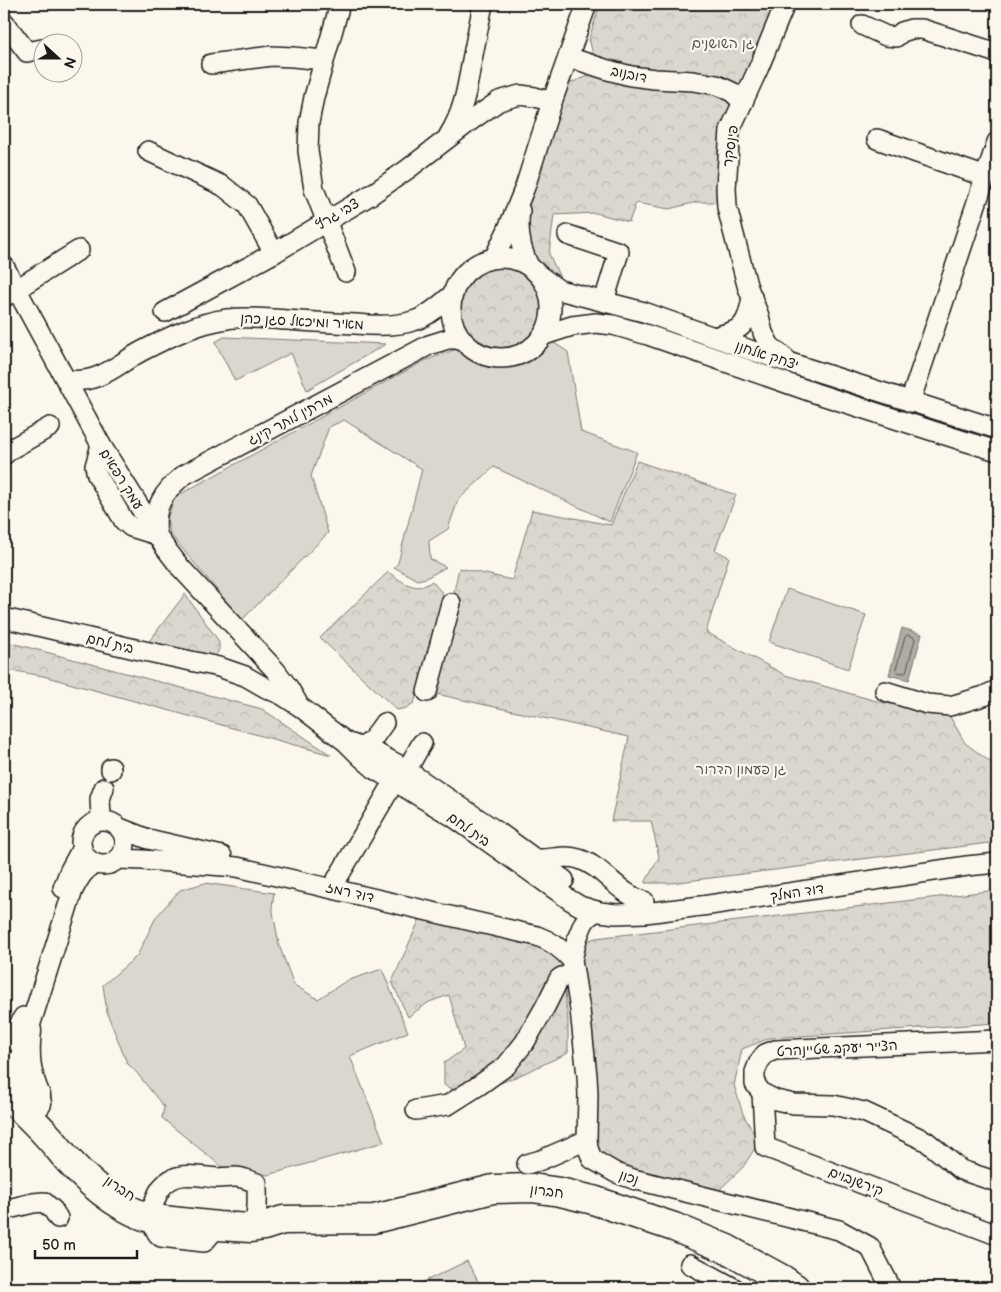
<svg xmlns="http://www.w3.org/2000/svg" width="1001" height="1292" font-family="'Balsamiq Sans','Playpen Sans Hebrew',sans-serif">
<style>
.green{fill:#dad7ce;stroke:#7b7a75}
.park{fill:url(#park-crowns);stroke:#7b7a75}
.water{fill:#afaca5;stroke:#74726e}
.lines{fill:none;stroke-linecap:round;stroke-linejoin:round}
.shore{stroke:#575653;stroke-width:1}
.minor-casing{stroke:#1c1c1c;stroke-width:22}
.highway-casing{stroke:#1c1c1c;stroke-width:31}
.minor{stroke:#fbf7ec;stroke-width:19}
.highway{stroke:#fbf7ec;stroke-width:28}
.labels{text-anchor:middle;stroke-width:4.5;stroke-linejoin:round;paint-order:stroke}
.park-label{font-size:14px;fill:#555451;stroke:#fbf7ec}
.street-label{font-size:14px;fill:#1c1c1c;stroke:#fbf7ec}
</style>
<defs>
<pattern id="park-crowns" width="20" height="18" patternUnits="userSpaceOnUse" patternTransform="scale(1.25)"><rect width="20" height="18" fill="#dad7ce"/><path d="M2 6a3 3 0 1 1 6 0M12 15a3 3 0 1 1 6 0" fill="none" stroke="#bab8b0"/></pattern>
</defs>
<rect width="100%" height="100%" fill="#fbf7ec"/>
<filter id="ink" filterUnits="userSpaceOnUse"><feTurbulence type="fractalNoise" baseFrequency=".02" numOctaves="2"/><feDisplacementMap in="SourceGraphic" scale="10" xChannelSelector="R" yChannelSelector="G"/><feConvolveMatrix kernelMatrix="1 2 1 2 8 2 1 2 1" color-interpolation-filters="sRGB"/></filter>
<g filter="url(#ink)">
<g class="green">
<path d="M224,337l162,7 -79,46 -16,-37 -56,28 -20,-39z"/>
<path d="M551,341l17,11 13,80 56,20 -27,70 -116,-55 -36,33 -10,29 -19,12 1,18 16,8 -20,11 -9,2 -23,-13 4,-4 24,-94 -78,-49 -15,7 -18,49 17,57 -86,87 -72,-86 -3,-15 8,-22 249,-136 30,-11 11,1 21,10 17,3 19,-3 15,-9z"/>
<path d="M787,589l79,26 -18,54 -79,-27z"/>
<path d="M205,883l69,10 -2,13 7,39 15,40 24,14 28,-18 36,-12 26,63 -58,24 34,86 -116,33 -46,-8 -60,-49 2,-11 -28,-35 -9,-9 -20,-50 -4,-28 34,-29 19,-39 24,-27z"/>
<path d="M467,1261l13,24 1,3h-70z"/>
</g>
<g class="park">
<path d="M600,4h181l-38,88 -65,-16 -76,-15 -9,-7 -4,-15z"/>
<path d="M600,75l98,11 40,15 -19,101h-22l-28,7 -33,-6 -7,19 -33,-9 -42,2 -5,39 12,26 -26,-14 -7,-15 -1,-42 16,-57 18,-56 9,-13 16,-6z"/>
<circle cx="501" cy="308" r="48"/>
<path d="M637,461l99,34 -21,55 14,7 -23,75 79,43 91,26 73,14 16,28 32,24v75l-326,41h-26l14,-26 -8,-36h-40l18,-84 -197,-44 27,-125 53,12 20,-70 79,15z"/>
<path d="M388,572c15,10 28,22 44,9l11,13 -16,69 -13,40 -8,5 -9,2 -77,-72z"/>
<path d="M185,594l33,46c3,9 0,15 -8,19l-63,-15z"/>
<path d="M4,641l258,68 69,46 -288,-79 -39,-7z"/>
<path d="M997,890v133l-227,15 -28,11 -8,36 9,29 16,28 -16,25 -29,28 -67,-16 -50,-24 -19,-212 18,-5z"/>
<path d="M421,916l113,27 26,15 2,5 6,58v32l-50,23 -52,21 -22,-12v-22l20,-14 -15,-54 -20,7 -21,15 -16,-35z"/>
</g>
<path class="water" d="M902,628l20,6 -13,46 -20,-5z"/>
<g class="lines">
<path class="shore" d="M907,635l7,2 1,2 -9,33 -3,1 -6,-1 -1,-3 9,-32z"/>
<defs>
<g id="minor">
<path d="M340,4l-26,93 -5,26 -1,28 6,38 32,83"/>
<path d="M785,4l-26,63 -29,63 -4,58 1,19 6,24 14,54 12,31 4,17 7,13 15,12"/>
<path d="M4,22l23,30 15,-3"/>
<path d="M862,25l24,11 10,1 6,-5 9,-3h11l75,24"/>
<path d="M568,57l40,13 23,6 24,3 38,2 24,4 15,7 11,10"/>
<path d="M211,64l60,-8 22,1 31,3"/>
<path d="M449,135c14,-22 18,-46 22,-70 4,-21 8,-41 12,-61"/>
<path d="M877,139l109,38"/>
<path d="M148,151l75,35 24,19 27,48"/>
<path d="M520,211c-3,20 0,37 9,55"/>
<path d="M568,235l51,17 -15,49"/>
<circle cx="501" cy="308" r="50"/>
<path d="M494,258l13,-27 18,-44 27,-85 35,-98"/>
<path d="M4,266l97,179 63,101 16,21 96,104 12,16 9,15"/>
<path d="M540,276l19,14 85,22 106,38 247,79"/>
<path d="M4,297l75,-47"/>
<path d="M165,312l109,-59 98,-59 36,-25 65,-50 26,-18 21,-6 15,2 17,5"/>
<path d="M544,335l28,-9 24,-3 17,2 35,10 167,58 149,48 33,10"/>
<path d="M713,337c30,-7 34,-10 39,-40"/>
<path d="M66,380c34,4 48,-14 76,-29 27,-14 55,-28 85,-32 20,-3 40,0 60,1 23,2 46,3 69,4 19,2 41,3 60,-4 14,-5 26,-17 37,-26"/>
<path d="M910,402l87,-260"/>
<path d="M101,445l-6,21 2,9 27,46 7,6 26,8"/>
<path d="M4,455l7,-6 39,-22"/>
<path d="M157,535c-4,-28 6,-43 27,-60l245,-130 19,-6h12"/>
<path d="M4,618l131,31 84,18 26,9 21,12 16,7 17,11 47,36 15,15 15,13 76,46 118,84 10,6 20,6 16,2 29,-1 64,-8 258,-39 30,-3"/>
<path d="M885,691l42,13 23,2 34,-10 13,-6"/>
<path d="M427,692l24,-89"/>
<path d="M352,744l26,10 19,10 101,68 66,48"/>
<path d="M362,748l10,-8 12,-17"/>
<path d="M111,770v-2"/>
<path d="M101,816l-1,-17 4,-11"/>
<circle cx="103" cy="843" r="22"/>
<path d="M120,828l28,11 74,17"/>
<path d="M118,859l25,1 94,7 300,69c14,5 24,12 35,24"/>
<path d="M536,859c14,1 29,-5 43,0 25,8 39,35 65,42"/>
<path d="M63,888l7,-18 12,-22"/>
<path d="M336,889l1,-10 57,-97 6,-7 6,-4 16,-28"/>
<path d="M596,911l-9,7 -4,6 -6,15 -5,21 8,50 7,66 1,18 -1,46 1,8 4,11 24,14 17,6 206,51 31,17 21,41"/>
<path d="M997,1040l-222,10 -10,4 -6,8 -4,10v12l7,9 14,7 18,4 39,1 31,7 62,29 35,29 36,12"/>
<path d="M22,1042l9,-19 42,-133c6,-11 11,-22 23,-26"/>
<path d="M4,1043c8,-7 15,-16 19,-26"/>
<path d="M762,1093l3,54 232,88"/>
<path d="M416,1110l32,-5 30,-19 28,-20 19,-24 20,-35 14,-28 3,-2 12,-3"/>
<path d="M527,1164l14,-4 46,-20"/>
<path d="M4,1210l29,-7 11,-1 9,8 5,8"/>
<path d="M218,1226l-14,16 -43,-5c-8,-6 -9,-19 -8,-28 1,-8 4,-15 9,-22 14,-17 35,-11 54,-9 6,0 12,-1 19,-1 8,0 15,4 22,6 0,15 2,32 -6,45"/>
<path d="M690,1264l44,24"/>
</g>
<g id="highway">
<path d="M27,1031c-3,25 -1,42 9,65"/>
<path d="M4,1065l33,38"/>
<path d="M4,1092c13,13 27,26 40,40 9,9 17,20 25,29 23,25 51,49 84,58l65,7 33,2 13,-2 19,-6 91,-1 119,-30 39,-1 28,4 33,8 81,27 53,22 55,30 13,9"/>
</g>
</defs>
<use href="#minor" class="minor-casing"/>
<use href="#highway" class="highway-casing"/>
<use href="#minor" class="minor"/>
<use href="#highway" class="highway"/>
</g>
</g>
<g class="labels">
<g class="park-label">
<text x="723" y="48">גן השושנים</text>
<text x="741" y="774">גן פעמון הדרור</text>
</g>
<g class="street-label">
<text transform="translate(629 74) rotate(12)" y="5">דובנוב</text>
<text transform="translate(730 146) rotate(-82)" y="5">פינסקר</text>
<text transform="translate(337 214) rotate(-31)" y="5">צבי גרץ</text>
<text transform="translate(302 321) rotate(3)" y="5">מאיר ומיכאל סגן כהן</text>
<text transform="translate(767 355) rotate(18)" y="5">יצחק אלחנן</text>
<text transform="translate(290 419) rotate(-28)" y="5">מרתין לותר קינג</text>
<text transform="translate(122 479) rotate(58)" y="5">עמק רפאים</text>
<text transform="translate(110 643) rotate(13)" y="5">בית לחם</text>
<text transform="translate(469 829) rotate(35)" y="5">בית לחם</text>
<text transform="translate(350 892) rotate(13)" y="5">דוד רמז</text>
<text transform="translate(797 892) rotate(-9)" y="5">דוד המלך</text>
<text transform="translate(837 1048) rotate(-3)" y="5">הצייר יעקב שטיינהרט</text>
<text transform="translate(629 1177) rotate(18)" y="5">נכון</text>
<text transform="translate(856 1181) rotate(21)" y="5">קירשנבוים</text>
<text transform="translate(120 1188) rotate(34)" y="5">חברון</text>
<text transform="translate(547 1191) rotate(7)" y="5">חברון</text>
</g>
</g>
<rect width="1001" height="1292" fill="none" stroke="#fbf7ec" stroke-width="20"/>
<rect x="10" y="10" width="981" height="1272" fill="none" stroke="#1c1c1c" stroke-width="2" filter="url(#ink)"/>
<g transform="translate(58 58) rotate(111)"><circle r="24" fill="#fbf7ec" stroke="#a29f99"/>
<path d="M0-4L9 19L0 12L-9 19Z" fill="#1c1c1c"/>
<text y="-8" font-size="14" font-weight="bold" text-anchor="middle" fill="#1c1c1c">N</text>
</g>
<path d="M35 1250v8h102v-8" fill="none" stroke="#1c1c1c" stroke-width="2.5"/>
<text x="42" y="1250" font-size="15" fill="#1c1c1c" stroke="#fbf7ec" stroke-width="4" paint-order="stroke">50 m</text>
</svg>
